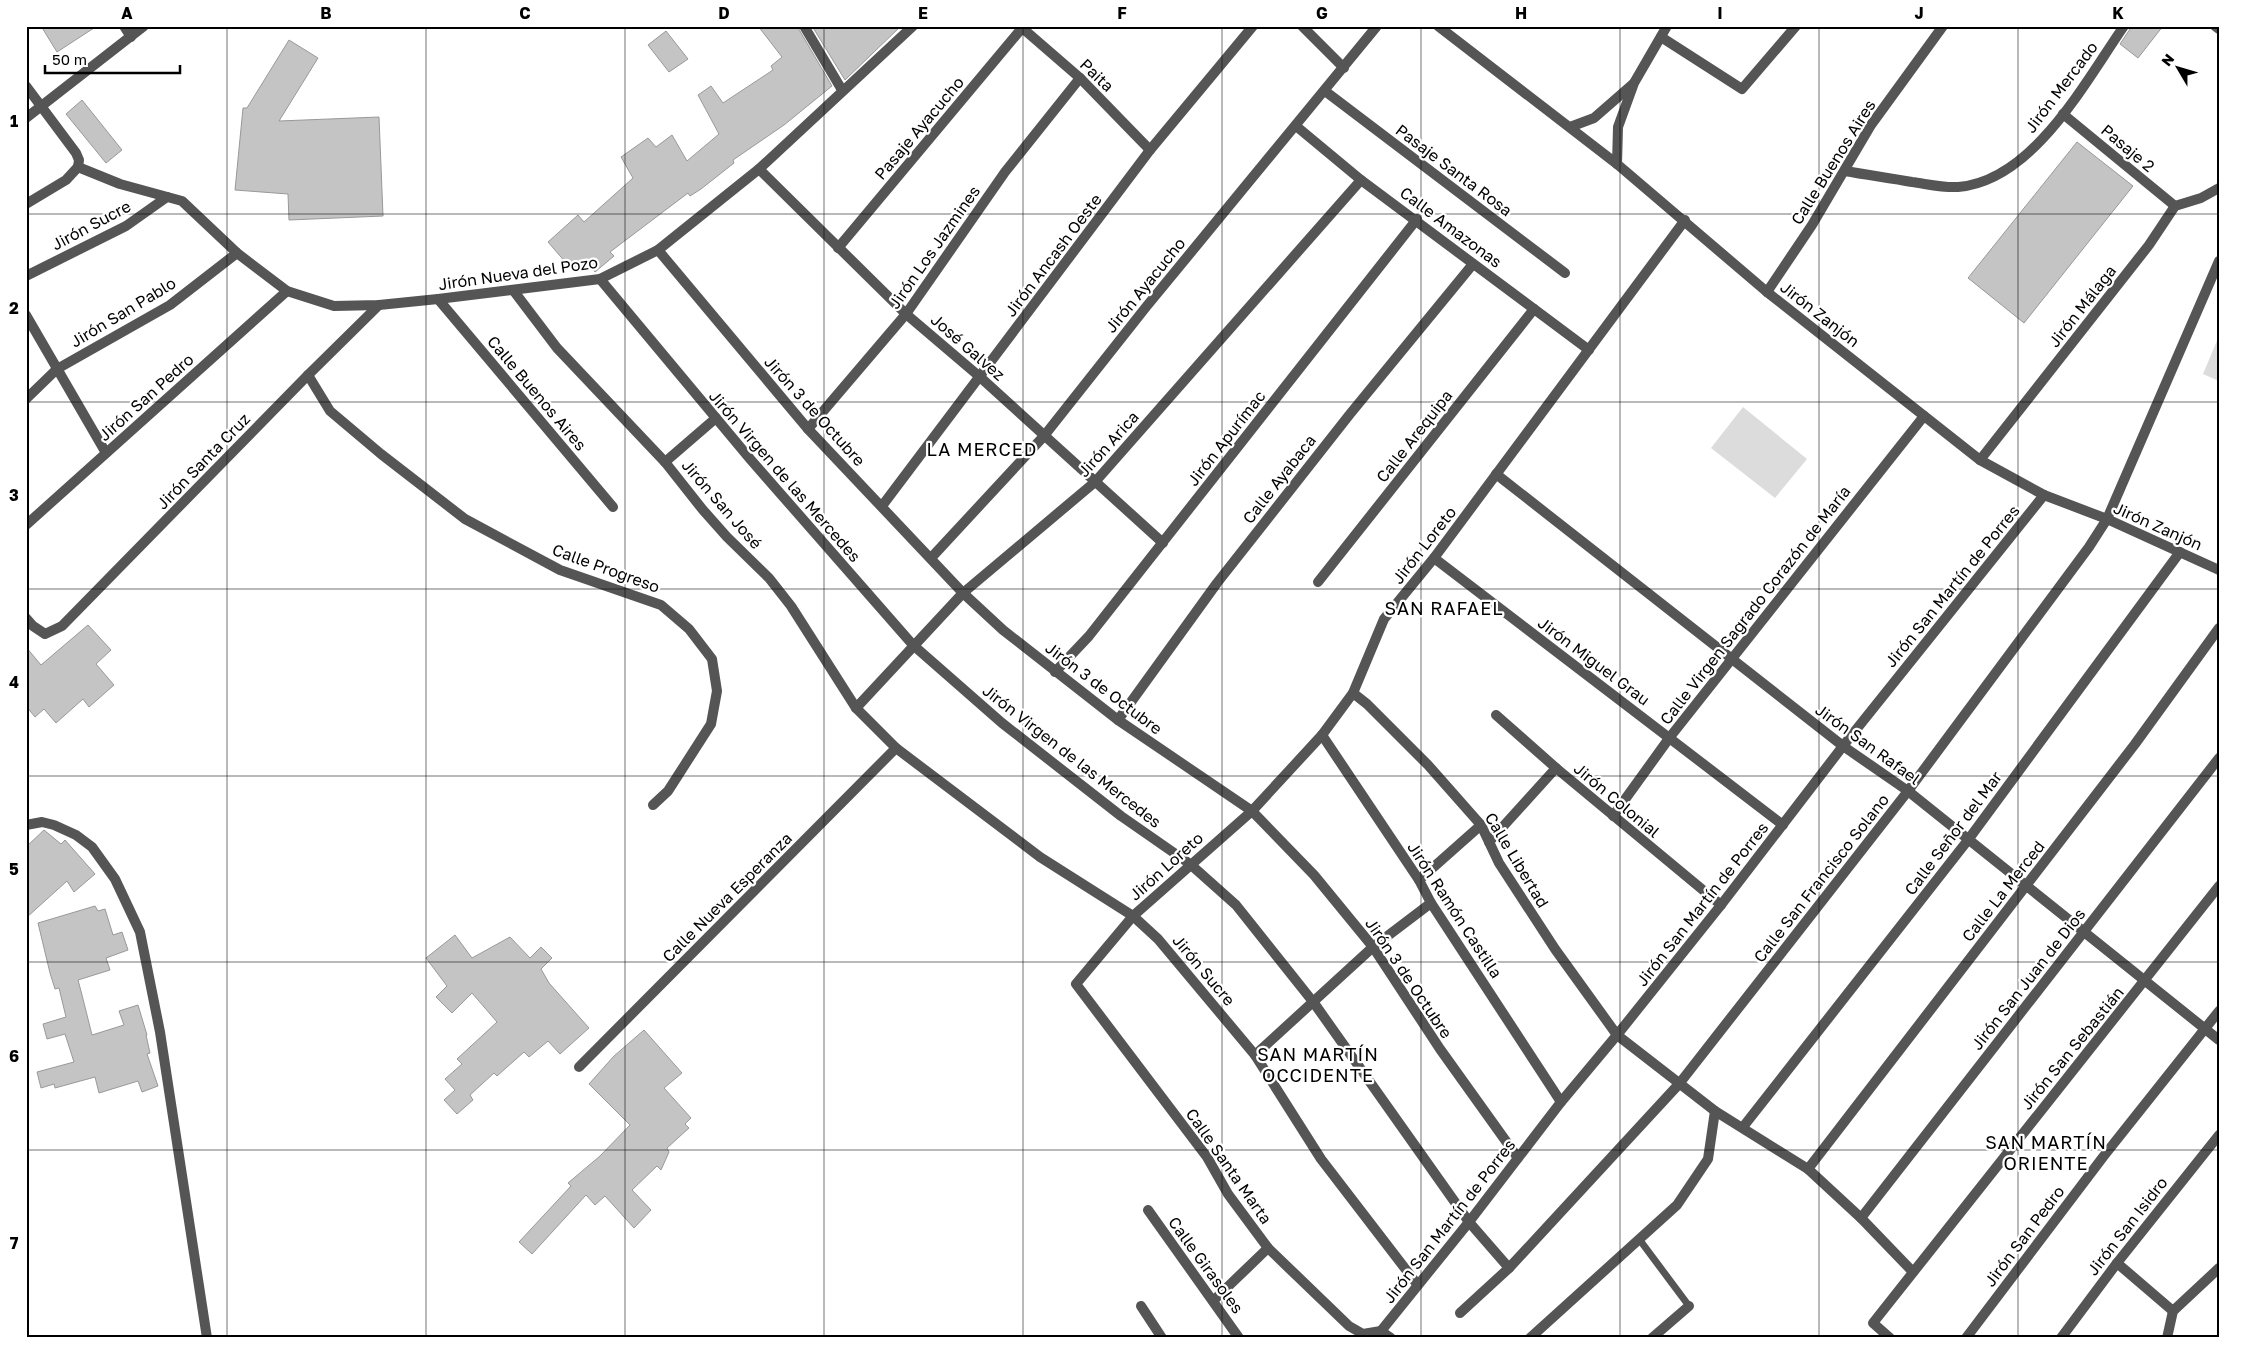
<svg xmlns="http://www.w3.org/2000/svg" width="2245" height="1364" font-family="'Golos Text',sans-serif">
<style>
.green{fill:#dcdcdc}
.building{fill:#c4c4c4;stroke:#999}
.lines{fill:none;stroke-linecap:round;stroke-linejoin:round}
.service{stroke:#555;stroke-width:7}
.minor{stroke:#555;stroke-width:10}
.grid{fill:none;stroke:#000;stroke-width:1;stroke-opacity:0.55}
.labels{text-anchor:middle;stroke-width:4.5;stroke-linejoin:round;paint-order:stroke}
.street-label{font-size:16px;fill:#000;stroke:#fff}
.neighbourhood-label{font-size:18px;letter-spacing:1px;fill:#000;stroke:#fff}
.neatline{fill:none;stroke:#000;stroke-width:2}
.grid-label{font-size:16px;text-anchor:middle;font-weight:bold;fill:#000}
</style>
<rect width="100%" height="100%" fill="#fff"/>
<g class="green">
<path d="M2219,336v45l-16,-7z"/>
<path d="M1743,407l64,52 -32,39 -64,-50z"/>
</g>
<g class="building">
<path d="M41,26h56l-40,26z"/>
<path d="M758,26h39l35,60 -48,39 -51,35 1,3 -33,26 -11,7 -2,-3 -78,59 4,4 -19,16 -7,-8 -8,7 -9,-10 -4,3 -19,-22 30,-27 6,7 49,-44 -12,-21 27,-19 8,9 16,-12 15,26 32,-27 -21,-39 13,-9 12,17 50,-33 -2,-4 11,-9z"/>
<path d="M812,26h89l-56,54z"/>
<path d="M2132,26h31l-25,32 -18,-14z"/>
<path d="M666,31l22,28 -19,13 -21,-27z"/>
<path d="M289,40l29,18 -39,63 100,-4 4,99 -94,4 -1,-26 -53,-4 8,-82h4z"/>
<path d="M82,100l40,50 -16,13 -40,-49z"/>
<path d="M2077,142l56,44 -109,137 -56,-45z"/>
<path d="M88,625l23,25 -15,14 18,21 -25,22 -6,-8 -27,24 -12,-14 -9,8 -9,-11v-59l15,18z"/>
<path d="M44,830l17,14 4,-4 30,34 -21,18 -7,-11 -41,37v-71z"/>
<path d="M95,906l3,5 7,-2 8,26 9,-3 6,18 -22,8 4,12 -32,10 4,15 10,40 32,-10 -5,-14 19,-6 9,30h-1l4,18 -3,1 11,32 -16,6 -4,-11 -39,12 -4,-16 -40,11 -1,-4 -13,4 -4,-16 37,-10 -9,-28 -18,5 -4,-15 23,-7 -7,-29 -4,1 -5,-16 -12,-50z"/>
<path d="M455,935l17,23 38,-21 20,21 11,-11 11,11 -11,11 8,14 40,45 -29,26 -12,-13 -19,16 -5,-5 -27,24 -3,-3 -24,22 3,5 -16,14 -13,-14 11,-10 -10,-11 17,-15 -5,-5 40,-37 -25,-29 -20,20 -16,-16 11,-11 -21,-28z"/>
<path d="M644,1030l38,43 -18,15 27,30 -6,6 4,4 -22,20 2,4 -8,18 -4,-4 -25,24 19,20 -17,18 -29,-32 -10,9 -9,-10 -54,59 -13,-12 52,-56 -3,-3 32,-27 30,-31 -41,-41 25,-28z"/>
</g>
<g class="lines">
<path class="service" d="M1639,1239l50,67"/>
<g class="minor">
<path d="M124,26l7,11"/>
<path d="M804,26l38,64"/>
<path d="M1020,26l60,52 70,72"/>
<path d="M1302,26l42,42"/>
<path d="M1438,26l179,138 150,128 213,168 64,35 63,24 112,51"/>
<path d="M2215,26l4,3"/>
<path d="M1661,37l81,52 54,-63"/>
<path d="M26,86l50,67 3,7 -1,7"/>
<path d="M1325,91l240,182"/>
<path d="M2063,114l112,92"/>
<path d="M26,118l118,-92"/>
<path d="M1296,126l65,54 228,170"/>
<path d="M1570,127l24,-9 39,-34"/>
<path d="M1617,164l1,-37 16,-44 33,-57"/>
<path d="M78,167l42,17 62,17 55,52 50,38 47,15 45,-1 59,-6 162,-20 58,-29 101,-81 154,-143"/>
<path d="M759,169l147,145 74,63 183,166"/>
<path d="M1845,171c22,4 45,7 67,11 15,2 31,6 46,5 75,-6 127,-105 166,-161"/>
<path d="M26,204l40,-24 12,-13"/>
<path d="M838,248l184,-220"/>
<path d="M658,250l150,179 155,164 40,37 115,90 134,91 62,64 59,72 67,102 78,109"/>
<path d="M26,276l100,-50 41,-29"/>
<path d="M600,279l151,181 162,185 89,78 119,93 69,48 46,41 78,98 155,219 40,46"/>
<path d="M513,290l44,58 108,114 38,48 24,27 42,41 22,28 65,102 40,40 144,109 93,59 25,23 97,116 66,104 96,125"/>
<path d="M1767,292l45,-67 59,-100 72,-99"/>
<path d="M438,299l175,208"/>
<path d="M26,315l80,138"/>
<path d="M308,375l22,36 51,43 84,65 95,51 101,35 28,24 23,30 5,32 -6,33 -43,67 -15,14"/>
<path d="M26,399l31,-30 113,-64 67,-52"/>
<path d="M808,429l98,-115 99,-142 75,-94"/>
<path d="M1980,460l169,-215 26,-39 26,-8 18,-10"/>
<path d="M665,462l51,-44"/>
<path d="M1496,474l347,272 65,45 311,249"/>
<path d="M882,506l268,-356 103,-124"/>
<path d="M26,525l261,-234"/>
<path d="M931,558l113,-122 102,-129 231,-281"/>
<path d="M1434,558l349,267"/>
<path d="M1318,582l216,-273"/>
<path d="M26,618l7,8 12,8 17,-8 246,-251 71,-70"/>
<path d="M1055,672l34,-36 328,-417"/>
<path d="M1353,693l14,11 61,61 53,60 18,38 56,86 62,86 98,76 93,58 53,49 52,54"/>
<path d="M856,708l107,-115 132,-111 266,-302"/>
<path d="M1496,715l60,53 165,137"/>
<path d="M1118,720l99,-137 133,-169 123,-150"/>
<path d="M1322,735l97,145 12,23 130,199"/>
<path d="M1613,816l57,-79 254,-321"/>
<path d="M26,825l16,-3 12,3 22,10 16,12 23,32 25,53 20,100 47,306"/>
<path d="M1489,842l67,-74"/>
<path d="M1419,880l62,-55"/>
<path d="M1255,1055l118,-108 58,-44"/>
<path d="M579,1067l317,-319"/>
<path d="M1743,1127l225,-287 212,-288"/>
<path d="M1808,1169l327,-425 84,-116"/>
<path d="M1148,1210l91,128"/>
<path d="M1861,1218l358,-460"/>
<path d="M2117,1263l56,48"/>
<path d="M1214,1300l54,-52"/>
<path d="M1141,1306l21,32"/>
<path d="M1460,1313l49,-45 170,-184 229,-293 181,-244 18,-28 112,-258"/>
<path d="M1381,1331l-18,3 -14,-8 -81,-78 -40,-54 -21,-37 -131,-173 57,-68 119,-105 70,-76 31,-42 31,-74 50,-61 251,-338"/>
<path d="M1381,1331l88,-109 92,-120 56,-67 104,-130 122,-159 201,-251"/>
<path d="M1381,1331l10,7"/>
<path d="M1530,1338l147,-133 31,-46 7,-48"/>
<path d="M1652,1338l37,-32"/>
<path d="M1890,1338l-17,-15 346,-437"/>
<path d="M1966,1338l137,-181 116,-146"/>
<path d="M2061,1338l56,-75 102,-128"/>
<path d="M2167,1338l6,-27 46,-43"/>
</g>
</g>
<path class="grid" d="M227,26v1312M426,26v1312M625,26v1312M824,26v1312M1023,26v1312M1222,26v1312M1421,26v1312M1620,26v1312M1819,26v1312M2018,26v1312M26,214h2193M26,402h2193M26,589h2193M26,776h2193M26,962h2193M26,1150h2193"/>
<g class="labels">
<g class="street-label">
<text transform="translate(1097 75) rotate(44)" y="6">Paita</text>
<text transform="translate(2061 87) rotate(-53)" y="6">Jirón Mercado</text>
<text transform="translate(919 128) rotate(-50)" y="6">Pasaje Ayacucho</text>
<text transform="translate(2128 148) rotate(40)" y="6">Pasaje 2</text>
<text transform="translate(1833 162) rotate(-58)" y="6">Calle Buenos Aires</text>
<text transform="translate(1454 170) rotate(37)" y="6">Pasaje Santa Rosa</text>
<text transform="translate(91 225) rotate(-28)" y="6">Jirón Sucre</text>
<text transform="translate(1451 227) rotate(37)" y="6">Calle Amazonas</text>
<text transform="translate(934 247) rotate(-55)" y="6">Jirón Los Jazmines</text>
<text transform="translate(1053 255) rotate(-53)" y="6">Jirón Ancash Oeste</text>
<text transform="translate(518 273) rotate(-8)" y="6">Jirón Nueva del Pozo</text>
<text transform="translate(1145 285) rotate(-51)" y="6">Jirón Ayacucho</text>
<text transform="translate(2082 306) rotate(-52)" y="6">Jirón Málaga</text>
<text transform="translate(123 312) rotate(-31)" y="6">Jirón San Pablo</text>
<text transform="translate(1820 314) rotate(38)" y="6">Jirón Zanjón</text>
<text transform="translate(968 347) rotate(41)" y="6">José Galvez</text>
<text transform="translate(537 393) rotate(50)" y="6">Calle Buenos Aires</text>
<text transform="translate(146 397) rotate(-42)" y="6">Jirón San Pedro</text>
<text transform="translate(815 411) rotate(48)" y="6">Jirón 3 de Octubre</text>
<text transform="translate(1414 436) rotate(-52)" y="6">Calle Arequipa</text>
<text transform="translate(1226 438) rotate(-52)" y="6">Jirón Apurímac</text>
<text transform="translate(1108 444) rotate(-48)" y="6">Jirón Arica</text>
<text transform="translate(203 461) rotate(-46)" y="6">Jirón Santa Cruz</text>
<text transform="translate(785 476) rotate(49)" y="6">Jirón Virgen de las Mercedes</text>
<text transform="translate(1279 479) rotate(-52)" y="6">Calle Ayabaca</text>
<text transform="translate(722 504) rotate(49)" y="6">Jirón San José</text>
<text transform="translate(2158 526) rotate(24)" y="6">Jirón Zanjón</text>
<text transform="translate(1424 545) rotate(-52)" y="6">Jirón Loreto</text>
<text transform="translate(606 568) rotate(20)" y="6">Calle Progreso</text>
<text transform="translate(1952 586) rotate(-51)" y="6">Jirón San Martín de Porres</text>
<text transform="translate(1755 605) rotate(-52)" y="6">Calle Virgen Sagrado Corazón de María</text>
<text transform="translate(1594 661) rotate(37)" y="6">Jirón Miguel Grau</text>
<text transform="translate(1104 688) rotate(37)" y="6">Jirón 3 de Octubre</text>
<text transform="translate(1868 744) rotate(36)" y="6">Jirón San Rafael</text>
<text transform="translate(1072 756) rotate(38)" y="6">Jirón Virgen de las Mercedes</text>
<text transform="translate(1617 800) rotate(40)" y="6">Jirón Colonial</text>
<text transform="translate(1953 833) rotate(-53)" y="6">Calle Señor del Mar</text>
<text transform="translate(1517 860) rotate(59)" y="6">Calle Libertad</text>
<text transform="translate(1166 866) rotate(-42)" y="6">Jirón Loreto</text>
<text transform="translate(1821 878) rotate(-52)" y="6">Calle San Francisco Solano</text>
<text transform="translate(2003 891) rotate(-52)" y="6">Calle La Merced</text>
<text transform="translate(727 897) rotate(-45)" y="6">Calle Nueva Esperanza</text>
<text transform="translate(1702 904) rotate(-52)" y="6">Jirón San Martín de Porres</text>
<text transform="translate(1455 910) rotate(57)" y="6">Jirón Ramón Castilla</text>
<text transform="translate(1204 970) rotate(50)" y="6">Jirón Sucre</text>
<text transform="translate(1409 978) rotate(56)" y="6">Jirón 3 de Octubre</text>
<text transform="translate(2028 979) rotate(-52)" y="6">Jirón San Juan de Dios</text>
<text transform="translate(2072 1048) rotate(-51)" y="6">Jirón San Sebastián</text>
<text transform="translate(1229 1166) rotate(55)" y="6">Calle Santa Marta</text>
<text transform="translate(1449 1221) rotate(-52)" y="6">Jirón San Martín de Porres</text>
<text transform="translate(2127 1226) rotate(-52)" y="6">Jirón San Isidro</text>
<text transform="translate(2024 1236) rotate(-53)" y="6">Jirón San Pedro</text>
<text transform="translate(1206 1265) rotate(54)" y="6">Calle Girasoles</text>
</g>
<g class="neighbourhood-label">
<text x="982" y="456">LA MERCED</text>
<text x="1444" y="615">SAN RAFAEL</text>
<text x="1318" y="1061">SAN MARTÍN<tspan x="1318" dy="21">OCCIDENTE</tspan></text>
<text x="2046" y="1149">SAN MARTÍN<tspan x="2046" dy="21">ORIENTE</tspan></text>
</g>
</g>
<rect width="2245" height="1364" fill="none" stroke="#ffffff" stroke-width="55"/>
<g transform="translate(2178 68) rotate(308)" stroke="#ffffff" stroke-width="4" paint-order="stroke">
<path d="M0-4L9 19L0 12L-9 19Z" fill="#000000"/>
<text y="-8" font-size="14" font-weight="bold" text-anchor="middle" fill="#000000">N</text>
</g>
<path d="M45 65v8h135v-8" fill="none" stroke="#000000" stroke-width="2.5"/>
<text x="52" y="65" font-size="15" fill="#000000" stroke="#ffffff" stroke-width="4" paint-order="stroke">50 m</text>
<rect x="28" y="28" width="2190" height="1308" class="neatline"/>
<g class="grid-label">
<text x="127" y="19">A</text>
<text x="326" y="19">B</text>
<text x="525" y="19">C</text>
<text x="724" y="19">D</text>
<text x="923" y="19">E</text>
<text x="1122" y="19">F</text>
<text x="1322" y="19">G</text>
<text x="1521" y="19">H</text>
<text x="1720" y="19">I</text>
<text x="1919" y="19">J</text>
<text x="2118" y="19">K</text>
<text x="14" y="127">1</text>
<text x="14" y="314">2</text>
<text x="14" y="501">3</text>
<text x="14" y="688">4</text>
<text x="14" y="875">5</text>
<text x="14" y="1062">6</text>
<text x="14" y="1249">7</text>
</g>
</svg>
